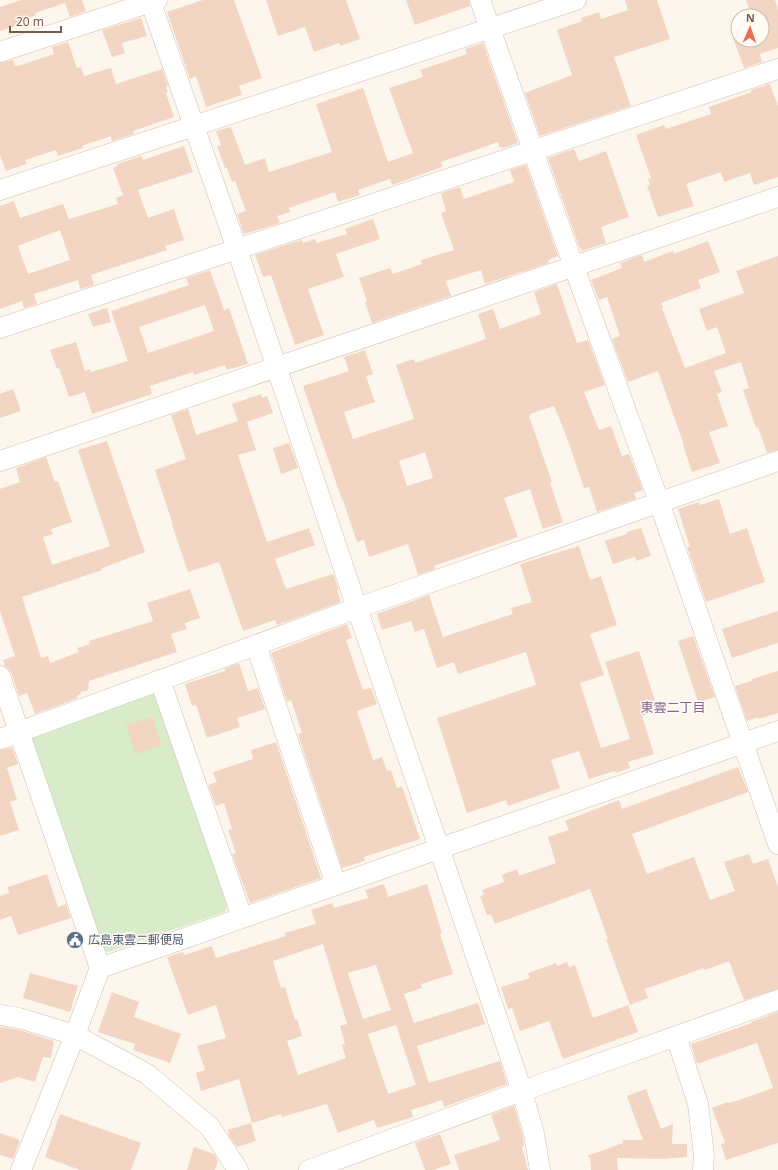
<svg xmlns="http://www.w3.org/2000/svg" width="778" height="1170" font-family="'Noto Sans','Noto Sans JP',sans-serif">
<style>
.green{fill:#d8ecc9}
.building{fill:#f3d5c3;fill-rule:evenodd}
.lines{fill:none;stroke-linecap:round;stroke-linejoin:round}
.minor-casing{stroke:#d1beb0;stroke-width:21}
.minor{stroke:#fff;stroke-width:20}
.labels{text-anchor:middle;stroke-width:3;stroke-linejoin:round;paint-order:stroke}
.service-label{font-size:12px;fill:#4e5e75;stroke:#fffaf3;text-anchor:start}
.neighbourhood-label{font-size:13px;fill:#846695;stroke:#fffaf3}
</style>
<rect width="100%" height="100%" fill="#fdf6ec"/>
<path class="green" d="M150,691l8,3 71,207 -4,11 -117,40 -8,-3 -69,-207 1,-8z"/>
<g class="building">
<path d="M21,0h61l4,11 -16,6 -5,-14 -30,10 1,2 -10,4 1,3 -27,9v-24z"/>
<path d="M203,0h31l28,78 -23,8 3,9 -36,12 -10,-31 -6,3 -23,-67z"/>
<path d="M266,0h80l14,39 -20,7 -1,-3 -25,9 -9,-25 -27,9z"/>
<path d="M406,0h63l1,6 -55,19z"/>
<path d="M625,0h32l13,39 -56,18 17,49 -91,30 -15,-43 47,-18 -15,-45 25,-9 -1,-3 18,-6 2,7 27,-9z"/>
<path d="M746,0h29l3,10v38l-18,6 2,8 -18,6 -11,-30 5,-1v3h24v-24h-10z"/>
<path d="M141,18l6,18 -25,7 3,10 -13,4 -10,-27z"/>
<path d="M68,42l9,26 4,-1 3,9 27,-8 5,16 46,-15 6,17 -2,1 2,5 -2,1 8,24 -41,14 1,3 -22,7 -1,-5 -29,10 1,2 -25,8 -2,-6 -31,10 2,4 -21,7 -6,-16v-92l13,-3 2,6 6,-1 33,-11 -2,-7z"/>
<path d="M483,43l35,100 -15,5 -1,-1 -2,1 -2,-6 -57,20 1,5 -50,18 -2,-6 -32,11 2,5 -22,7 -3,-10 -46,16 1,4 -13,4 3,7 -36,11 -7,-20 9,-3 -11,-30 -3,1 -5,-14h-2l-8,-22 4,-1 -5,-14 15,-4 14,38 20,-7 4,14 63,-20 -16,-48 47,-16 25,74 25,-9 -24,-65 34,-11 -3,-7 47,-16 -2,-5z"/>
<path d="M770,84l8,22v71l-24,8 -4,-12 -26,9 -3,-10 -35,12 8,22 -36,11 -11,-31 3,-1 -2,-6 3,-1 -15,-43 28,-10 2,4 45,-15 -2,-7 43,-15 -1,-2z"/>
<path d="M184,146l9,26 -55,18 10,28 26,-9 10,31 -19,6 2,4 -76,25 3,10 -14,4 -2,-9 -44,14 3,10 -13,4 -2,-7 -22,8v-103l14,-5 6,17 43,-14 6,15 49,-15 -2,-6 7,-3 -10,-27 5,-2 -1,-2 24,-8 2,4zM60,230l10,30 -42,14 -10,-28z"/>
<path d="M574,149l5,12 27,-10 23,66 -28,10 5,16 -24,8 -1,-3 -1,1 -32,-91z"/>
<path d="M526,165l32,91 -10,4 1,3 -64,21 -4,-14 -35,11 5,15 -79,27 -7,-21h2l-8,-24 31,-10 3,6 29,-10 -1,-4 33,-10 -13,-37 5,-2 -5,-18 19,-6 4,12 50,-17 -4,-12z"/>
<path d="M373,219l7,20 -44,15 8,23 -36,12 16,46 -29,10 -24,-70 -8,2 -8,-22 46,-15 2,3 12,-4 2,4 30,-9 -2,-5z"/>
<path d="M708,241l12,31 -22,8 3,8 -40,15 2,4 -1,1 23,60 41,-15 -9,-26 -10,4 -8,-22 45,-16 -8,-22 42,-15v194l-11,3 -9,-26 -2,1 -13,-38 6,-2 -8,-26 -27,9 8,21 -5,2 11,32 -19,6 11,31 -28,9 -9,-27h1l-26,-74 -30,11 -16,-43 8,-3 -13,-39 -8,3 -8,-20 31,-12 -2,-5 22,-8 2,7 29,-11 1,3z"/>
<path d="M210,270l14,40 5,-2 19,56 -21,6 -2,-5 -31,10 -1,-3 -43,14 2,8 -60,20 -7,-22 -16,5 -10,-29 -2,1 -7,-19 26,-8 9,29 5,-2 1,3 37,-11 -17,-50 78,-26 -3,-7zM205,305l9,26 -66,22 -9,-26z"/>
<path d="M557,284l20,59 11,-3 17,45 -21,7 15,38 12,-4 11,30 7,-2 14,36 -9,3 2,6 -39,13 -8,-25 -5,1 -18,-53 -12,-29 -24,8 -1,2 23,66h-2l13,40 -20,7 -13,-40 -26,9 14,39 -84,29 1,3 -17,6 -10,-31 -39,13 -5,-17 -7,2 -14,-42h-1l-39,-114 46,-15 -5,-14 21,-7 8,24 -7,2 9,26 -31,10 9,27 61,-20 -18,-54 18,-6 1,4 71,-24 -8,-25 15,-5 7,20 41,-15 -7,-22zM425,452l8,26 -26,8 -8,-25z"/>
<path d="M107,308l4,14 -18,5 -5,-13z"/>
<path d="M13,389l8,22 -21,7v-24z"/>
<path d="M261,394l1,4 5,-2 6,17 -26,9 9,28 -18,5 29,87 42,-14 6,17 -40,14 11,30 47,-15 6,16h-2l4,12 -64,23 -2,-5 -32,11 -24,-69 -31,10 -16,-47h1l-18,-55 31,-11 -15,-44 17,-6 8,26 42,-14 -6,-17z"/>
<path d="M107,441l38,111 -43,16v2l-80,27 19,61 7,-2 2,7 29,-11 -2,-4 13,-4 -1,-3 64,-20 -6,-18 43,-14 10,29 -15,5 2,6 -16,5 6,18 -88,29 -1,9 -7,2v2l-4,2 1,2 -43,16 -8,-21 -8,3 -8,-24 -3,-4 -3,-2 -2,-6 12,-4 -15,-45v-122l20,-7 -4,-14 30,-11 9,25 3,-1 14,41 -21,7 2,5 -10,3 9,28 58,-19 -32,-96z"/>
<path d="M289,443l9,25 -17,6 -8,-26z"/>
<path d="M719,499l11,35 17,-6 18,54 -59,20 -19,-55h3l-12,-38 21,-7 1,3z"/>
<path d="M641,528l10,28 -15,5 -1,-4 -22,7 -8,-23 22,-7v-2z"/>
<path d="M579,546l11,34 11,-4 16,49 -27,9 14,41 -24,8 21,65 29,-9 -25,-77 34,-11 19,59 -16,6 12,38 -26,8 2,6 -14,5 -1,-2 -26,8 -10,-28 -28,9 9,28 -52,18 -2,-6 -39,13 -30,-95 99,-33 -10,-33 -68,22 -4,-12 -17,6 -13,-39 -9,3 -4,-11 -29,9 -5,-16 52,-19 14,42 70,-23 -2,-6 21,-6 -12,-38z"/>
<path d="M778,611v32l-46,15 -10,-29z"/>
<path d="M347,624l5,14 -6,2 17,50 8,-2 6,16 -20,7 16,49 9,-3 5,14 4,-1 6,18 5,-2 18,53 -56,18 1,4 -23,7 -44,-134 4,-1 -11,-33 -4,2 -16,-49z"/>
<path d="M693,636l22,61 -17,5 -20,-61z"/>
<path d="M239,663l9,28 10,-3 7,21 -28,9 3,9 -33,11 -11,-33 -4,1 -7,-22 40,-13 -1,-2z"/>
<path d="M778,671v42l-19,6v-2l-12,4 -12,-35 17,-5v-2z"/>
<path d="M152,717l10,28 -26,9 -10,-29z"/>
<path d="M276,742l45,136 -71,25 -18,-49 4,-1 -8,-23 4,-1 -8,-26 -8,3 -8,-21 9,-3 -4,-10 40,-13 -2,-9z"/>
<path d="M12,747l6,17 -11,4 10,32 -7,2 9,28 -19,6v-86z"/>
<path d="M738,767l10,25 -116,42 15,40 47,-17 16,43 25,-9 -11,-29 25,-8 4,10 15,-5 10,28v102l-34,11 -15,-39 -24,9 -1,-2 -59,21 3,9 -18,7 -24,-66h2l-18,-50 -95,35 -4,-10 -4,1 -7,-19 4,-1 -2,-5 22,-8 -2,-7 15,-6 2,7 37,-13 -8,-26 21,-7 -4,-9 54,-21 3,9z"/>
<path d="M47,874l11,33 8,-3 5,14 -53,17 -7,-19 -11,4v-24l9,-3 -1,-6z"/>
<path d="M384,884l4,13 39,-13 15,49 -2,1 13,40 -32,10 1,4 -18,6 10,29 64,-20 7,21 -68,22 12,37 71,-22 7,23 -63,23 -2,-7 -31,10 2,7 -36,11 -3,-8 -36,13 -11,-29 -45,13 -1,-3 -29,9 -13,-44 -38,12 -5,-18 9,-3 -8,-24 29,-8 -10,-33 -28,10 -21,-58 16,-5 1,3 28,-9 4,12 70,-22 -1,-3 31,-9 -5,-14 21,-7 2,5 34,-10 -3,-8zM323,944l24,80 -7,2 5,18 -3,1 4,13 -48,17 -11,-34 15,-5 -5,-17 -2,1 -10,-33 -4,1 -8,-27zM376,965l15,45 -28,9 -15,-46zM396,1025l20,60 -28,9 -20,-60z"/>
<path d="M567,962l2,5 6,-2 18,53 35,-13 10,27 -75,27 -14,-38 -29,10 -8,-23 -4,1 -7,-22 29,-9 -2,-5 28,-10 1,3z"/>
<path d="M30,973l48,13 -8,26 -47,-14z"/>
<path d="M112,992l27,10 -5,15 47,17 -11,29 -37,-13 2,-6 -37,-12z"/>
<path d="M778,1012v131l-52,17 -5,-16 4,-1 -13,-35 16,-6v1l11,-3 34,-12 -16,-45 -60,21 -6,-20 61,-21 -1,-1z"/>
<path d="M0,1027l16,2 38,12 -3,17 -8,-1 -8,25 -17,-5 -18,6z"/>
<path d="M646,1089l15,40 12,-5 -1,20h15v13l-25,2 -45,-1 1,12h-27l-1,-12 -3,-2 36,-13v-3h20l-16,-44z"/>
<path d="M514,1106l9,30 1,10 -2,1 6,23h-69l-5,-15 46,-15 -9,-25z"/>
<path d="M60,1114l81,29 -10,27h-51l-35,-13z"/>
<path d="M251,1123l5,18 -19,6 -8,-11 -1,-6z"/>
<path d="M0,1133l20,7 -7,19 -13,-4z"/>
<path d="M440,1134l11,30 -17,6h-9l-10,-27z"/>
<path d="M194,1147l20,7 4,7 -3,9h-28z"/>
</g>
<g class="lines">
<defs>
<g id="minor">
<path d="M150,0l87,249 120,359 165,483 12,43 6,36"/>
<path d="M480,0l94,267 85,235 119,342"/>
<path d="M0,52l157,-52"/>
<path d="M0,190l576,-190"/>
<path d="M0,328l778,-259"/>
<path d="M0,461l778,-264"/>
<path d="M256,645l80,240"/>
<path d="M0,676l100,292 -25,67 -54,135"/>
<path d="M160,680l82,237"/>
<path d="M0,739l357,-131 421,-147"/>
<path d="M100,968l355,-125 323,-112"/>
<path d="M0,1015l19,3 56,17 72,39 63,53 28,43"/>
<path d="M676,1036l22,68 6,52 -1,14"/>
<path d="M309,1170l213,-79 256,-91"/>
</g>
</defs>
<use href="#minor" class="minor-casing"/>
<use href="#minor" class="minor"/>
</g>
<defs>
<symbol id="civic-disc" viewBox="-11 -11 22 22"><circle r="9.5" fill="#5c6f8a" stroke="#fffaf3"/><path d="M-.6-6.5H3V-4.5H.6V-3L4-1V1h2V6H-6V1h2V-1L-.6-3ZM-1.2 2.5V6h2.4V2.5Z" fill="#fff"/></symbol>
</defs>
<g fill-rule="evenodd">
<use href="#civic-disc" x="65" y="930" width="20" height="20"/>
</g>
<g class="labels">
<g class="service-label">
<text x="88" y="944">広島東雲二郵便局</text>
</g>
<g class="neighbourhood-label">
<text x="673" y="712">東雲二丁目</text>
</g>
</g>
<g transform="translate(750 28) rotate(2)"><circle r="19" fill="#fffaf3" stroke="#cabbb1"/>
<path d="M0-3L7 15L0 10L-7 15Z" fill="#e76f51"/>
<text y="-6" font-size="11" font-weight="bold" text-anchor="middle" fill="#7a5c4d">N</text>
</g>
<path d="M10 26v6h51v-6" fill="none" stroke="#7a5c4d" stroke-width="2"/>
<text x="16" y="26" font-size="12" fill="#7a5c4d" stroke="#fffaf3" stroke-width="3" paint-order="stroke">20 m</text>
</svg>
